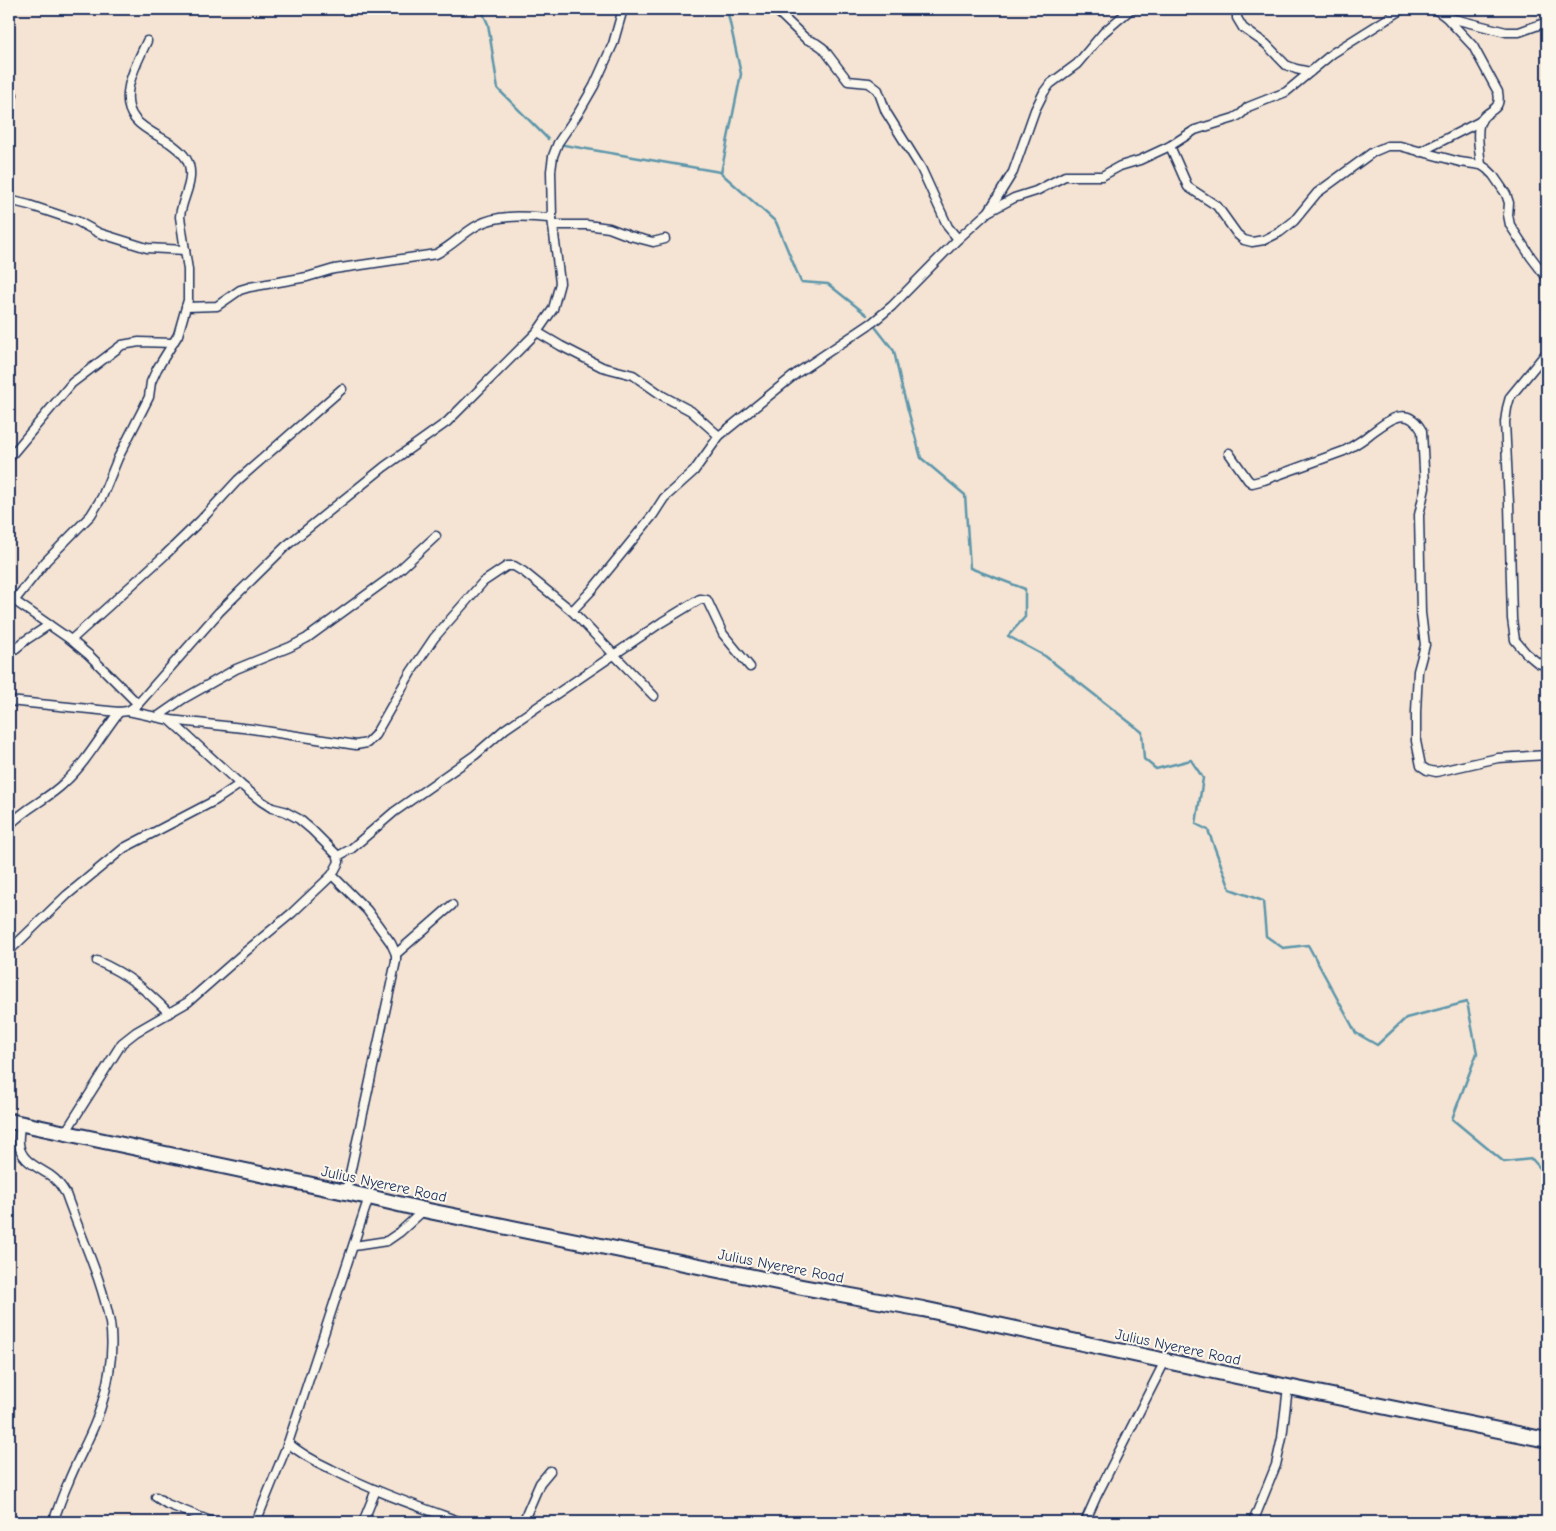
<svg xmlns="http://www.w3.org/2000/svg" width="1556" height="1531" font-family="'Comic Neue',sans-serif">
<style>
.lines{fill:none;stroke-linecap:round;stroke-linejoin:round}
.stream{stroke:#5d96ab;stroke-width:2.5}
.street-casing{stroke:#1b2f5e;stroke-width:11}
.highway-casing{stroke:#1b2f5e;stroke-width:18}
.street{stroke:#fbf7ec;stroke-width:8}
.highway{stroke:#fbf7ec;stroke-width:14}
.labels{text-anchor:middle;stroke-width:4;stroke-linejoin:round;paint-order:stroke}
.street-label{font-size:15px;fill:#1b2f5e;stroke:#fbf7ec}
</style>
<rect width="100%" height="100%" fill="#f5e4d3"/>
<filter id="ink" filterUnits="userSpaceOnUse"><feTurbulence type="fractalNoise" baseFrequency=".02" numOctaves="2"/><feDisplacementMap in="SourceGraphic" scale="10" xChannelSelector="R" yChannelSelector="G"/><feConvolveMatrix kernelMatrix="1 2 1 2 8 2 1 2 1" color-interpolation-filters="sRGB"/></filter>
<g filter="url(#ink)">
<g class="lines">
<g class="stream">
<path d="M481,9l7,15 10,65 50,50"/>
<path d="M727,9l14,65 -20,99 55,49 25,60 27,2 39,31"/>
<path d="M564,145l156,27"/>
<path d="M876,328l18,23 8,37 19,70 44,37 5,73 55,21v28l-17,19 37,20 97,76 2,27 12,10 35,-9 12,18 -7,46 12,6 22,59 33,12 3,35 17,12 25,-3 48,88 21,12 29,-27 61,-16 10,51 -25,66 52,43 28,-3 15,17"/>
</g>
<defs>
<g id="street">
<path d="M775,9l31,30 10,4 7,5 25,33 21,2 9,7 8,22 35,56 27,59 10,12"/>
<path d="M1237,9v9l6,10 23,16 20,21 10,4 14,3"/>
<path d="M1435,9l11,8 60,15h13l28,-10"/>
<path d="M1446,17l27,29 25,46c4,20 -9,16 -17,28 -6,10 -1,34 0,45"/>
<path d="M9,92l4,3"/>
<path d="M1170,146l18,41 29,19 20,28 7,6 8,2 12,-2 16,-8 14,-11 23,-28 56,-41 14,-6h13l60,16 21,3 6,4 6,6 13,19 3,9 -1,12 2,10 21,32 16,21"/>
<path d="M1420,152l61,-31"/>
<path d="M9,200l20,5 48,16 22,12 48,15 38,2"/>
<path d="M989,211l24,-39 22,-62 9,-18 6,-8 27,-20 27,-32 27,-23"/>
<path d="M554,225h33l22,3 21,8 23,6 12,-3"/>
<path d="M186,307l31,-1 23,-16 10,-3 57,-10 27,-8 102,-15c16,-8 27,-21 42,-29 21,-12 51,-8 74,-7"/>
<path d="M537,332l24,14 41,21 31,8 30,21 28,15 28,25"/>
<path d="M1547,352l-37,45 -3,11 -2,14 4,82 3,115 3,21 11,13 12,10 9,3"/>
<path d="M1229,453l19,27 4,3 12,-3 80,-29c9,-5 18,-10 26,-17 18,-13 37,-31 52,-3l3,57 -6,27 2,98 4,32 -7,26 -2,41v29l5,25 6,4 9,2 62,-14 49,-3"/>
<path d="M9,458l63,-75 50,-38 17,-3 34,1"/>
<path d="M9,597l62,43 18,15 49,49"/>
<path d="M14,601l32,-40 45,-46 11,-18 16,-39 26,-51 5,-10 2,-15 6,-13 21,-34 10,-35v-30l-8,-53c1,-17 14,-33 9,-52 -3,-10 -11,-16 -19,-22 -11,-7 -27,-14 -35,-24 -18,-22 2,-56 12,-78"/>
<path d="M572,611l19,-20 62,-76 11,-17 30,-27 25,-35 78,-63 76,-51 19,-16 66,-67 30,-27 26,-14 22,-7 29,-15h37l18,-10 20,-6 30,-14 25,-16 39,-12 7,-4 7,-7 38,-15 47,-39 70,-44"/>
<path d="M71,640l94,-85 36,-35 37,-40 104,-91"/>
<path d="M9,654l17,-14 23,-15"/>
<path d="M9,701l110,11 9,-1 10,-7 81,-92 67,-66 98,-79 63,-45 90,-90 16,-23 7,-26 -8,-65 -1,-47 2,-15 5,-13 21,-31 15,-26 19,-42 10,-35"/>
<path d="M128,711l42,9 82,9 104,16 11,-2 8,-8 36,-63 23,-34 49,-56 24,-16h7l10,6 48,39 82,85"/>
<path d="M157,717l26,-18 53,-30 54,-22 17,-9 88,-64 41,-38"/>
<path d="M9,826c15,-18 38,-26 55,-43 22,-20 37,-48 55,-71"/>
<path d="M338,856l13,-7 43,-37 81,-57 30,-26 157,-107 38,-23 7,1 16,34 27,33"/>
<path d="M332,875l35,35 24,33 5,11v7l-50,231"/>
<path d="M9,951l58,-56 57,-47 92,-48 24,-16"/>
<path d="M396,954l56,-49"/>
<path d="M97,961c32,14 48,28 72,52"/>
<path d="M20,1124c0,6 -2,13 -1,19 1,18 19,24 32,33 6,4 11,11 15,18 15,43 36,85 44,129 5,31 -3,69 -14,98 -8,21 -20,41 -28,62 -6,13 -10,26 -15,39"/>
<path d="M65,1133l57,-90 14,-11 52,-30 57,-50 47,-39 40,-38 7,-13 -1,-6 -26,-26 -13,-11 -15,-8 -12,-3 -11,-7 -21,-17 -70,-64"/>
<path d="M369,1197l-81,246c13,11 28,19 43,26 42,22 86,37 130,53"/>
<path d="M354,1246l33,-5 13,-9 24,-22"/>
<path d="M156,1497l11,7 46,18"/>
<path d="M256,1522l32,-79"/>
<path d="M363,1522l13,-32"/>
<path d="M523,1522l17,-39 10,-12"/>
<path d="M1085,1522l12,-27 68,-134"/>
<path d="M1253,1522l23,-57 6,-27 6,-51"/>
</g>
<path id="highway" d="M9,1121l360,76 55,13 378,77 121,22 365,78 259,53"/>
</defs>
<use href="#street" class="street-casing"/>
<use href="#highway" class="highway-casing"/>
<use href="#street" class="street"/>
<use href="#highway" class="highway"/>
</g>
</g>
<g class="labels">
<g class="street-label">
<text transform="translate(384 1184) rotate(12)" y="5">Julius Nyerere Road</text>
<text transform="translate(781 1266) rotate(11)" y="5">Julius Nyerere Road</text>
<text transform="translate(1178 1347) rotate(12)" y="5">Julius Nyerere Road</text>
</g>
</g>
<rect width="1556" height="1531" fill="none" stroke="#fbf7ec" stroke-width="30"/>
<rect x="15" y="15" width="1526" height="1501" fill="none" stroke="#1b2f5e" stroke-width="2" filter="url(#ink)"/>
</svg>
